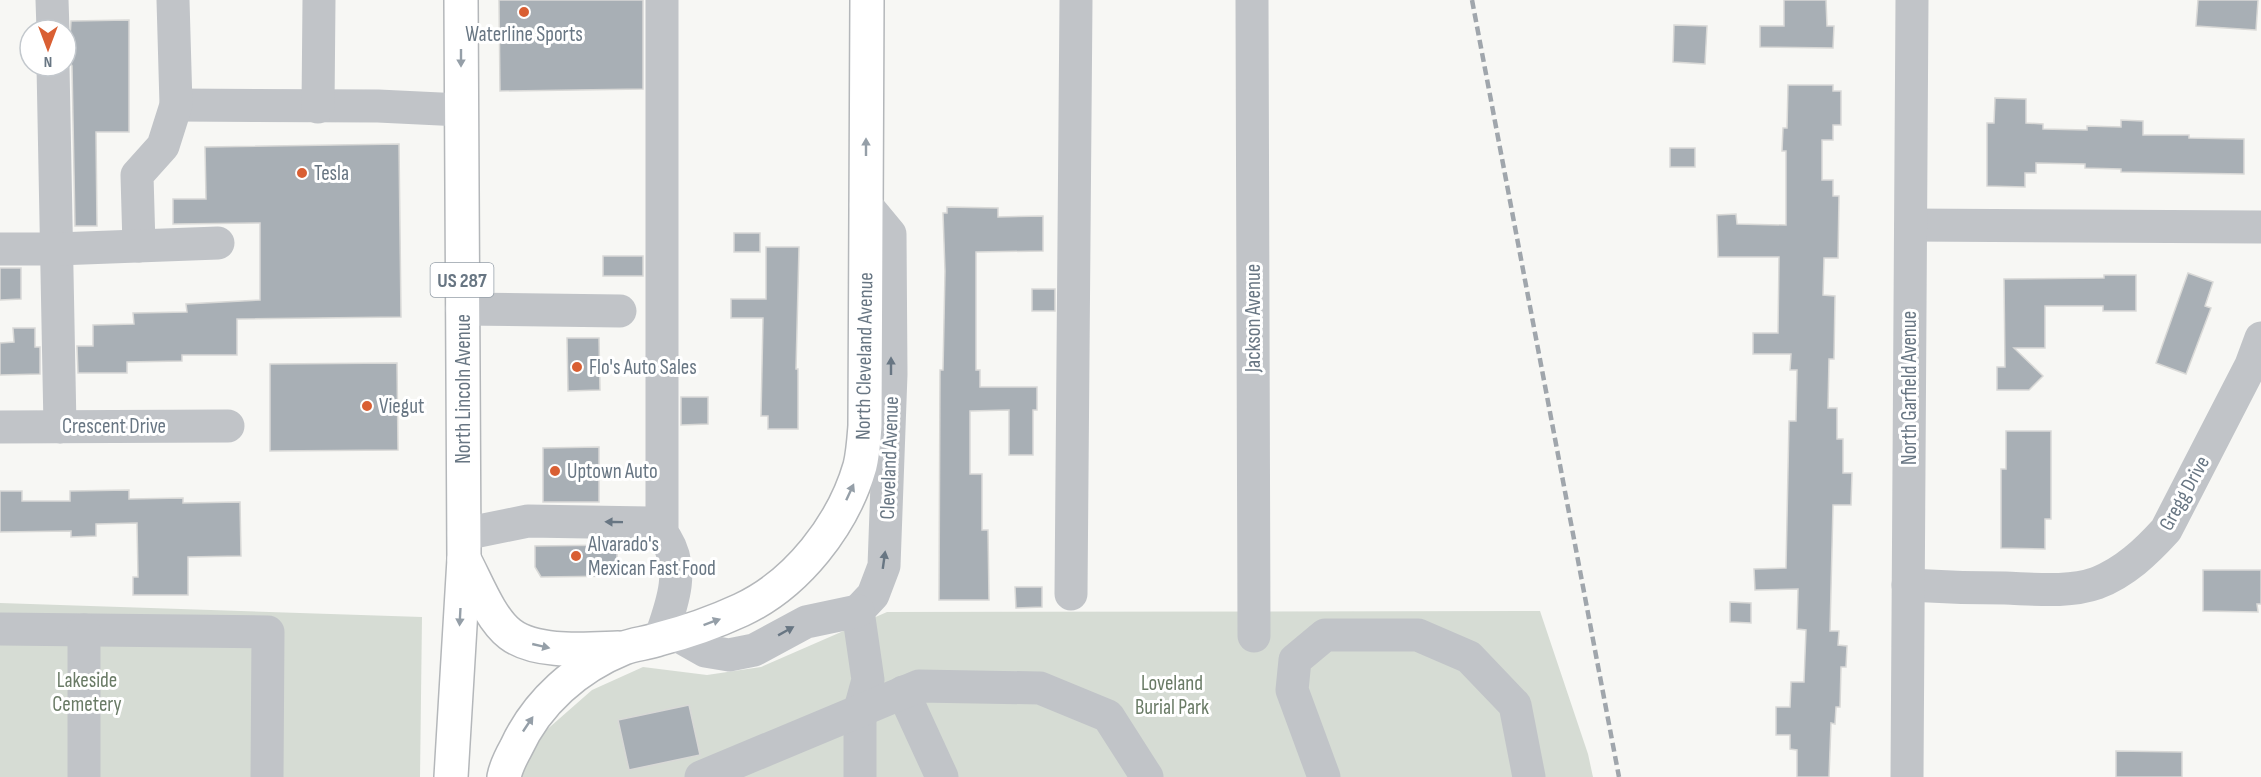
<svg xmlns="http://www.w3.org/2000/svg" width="2261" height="777" font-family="'Sofia Sans Condensed',sans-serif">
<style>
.green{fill:#d6dcd4}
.building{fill:#a8afb5;stroke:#d9d9d7;stroke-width:1.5}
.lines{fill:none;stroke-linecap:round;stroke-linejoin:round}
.highway-casing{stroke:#b4b7ba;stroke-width:36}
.minor{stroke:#c1c4c8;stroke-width:33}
.highway{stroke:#fff;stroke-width:33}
.rail{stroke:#a0a6ac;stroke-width:4.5;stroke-dasharray:9 4.5;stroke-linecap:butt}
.oneway{fill:#959fa8}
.oneway2{fill:#687683}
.poi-dot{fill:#d95f33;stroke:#fff;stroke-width:2}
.labels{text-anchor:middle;stroke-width:6;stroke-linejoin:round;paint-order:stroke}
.shield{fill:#fff;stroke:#959fa8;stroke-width:1.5}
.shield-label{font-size:20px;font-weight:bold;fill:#687683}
.poi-label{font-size:21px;fill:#687683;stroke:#fff;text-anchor:start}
.street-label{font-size:21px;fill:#687683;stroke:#fff}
.park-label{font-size:21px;fill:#6a7b66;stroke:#fff}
</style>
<rect width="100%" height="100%" fill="#f7f7f4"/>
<g class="green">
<path d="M0,603l422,14 -2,160h-420z"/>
<path d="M1540,611l48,143 5,23h-1073l15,-37 57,-50 51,-23 64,8 54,-8 126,-55z"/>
</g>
<g class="building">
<path d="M499,0h144v89l-143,2z"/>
<path d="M1784,0h42l1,26h7l-1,22 -73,-1v-21h24z"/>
<path d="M2198,0h60l-2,30 -60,-4z"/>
<path d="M129,20v112h-33l1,94h-22l-3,-160 -6,-13v-10l4,-5 1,-17z"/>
<path d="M1674,25l33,1 -2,38 -32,-2z"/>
<path d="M1788,85h45v6h8v34h-8v15h-11v40h11v16h6l-1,62h-14l-1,37 12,1 -1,63h-5l-1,49h9v31h6v34h9l-1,32h-18l-3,126h9l-1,14 9,1 -1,21h-5l-1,40h-4l-1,17 -4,-1 -2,54h-32v-27l-7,-1v-14h-14v-28h14l1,-25h13l2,-52 -9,-1 1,-40 -43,1 -1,-21 32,-1 3,-147h7l1,-51h-7l1,-16h-38v-21h25l1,-76h-61l-1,-42 19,-1 1,10 49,1v-74h-4l1,-23h4z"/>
<path d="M1995,98l31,1v24l17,1v5l44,1v-4l34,1v-7l22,1v14h46v3l55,1v35l-123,-2v-3l-36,-1v-4l-49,-1v10h-11v14l-38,-1v-63h7z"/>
<path d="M399,144l2,173 -164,2v36h-55v6l-55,1v11h-49l-1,-27h16v-21l41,-1 -1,-11 54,-1 -1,-8 74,-4v-77l-87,1v-25h33l-1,-52z"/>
<rect x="1670" y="148" width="25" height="19"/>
<path d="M947,207l51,1v9l45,-1v35l-67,1v118h4v17h57v23h-4v45h-24v-45l-39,1v63h12v56h6l1,70h-50l1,-230h3l2,-99 -2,-58h4z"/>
<rect x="734" y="233" width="26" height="19"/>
<path d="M766,247h33l-3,122h2v60h-30v-13h-7l2,-98h-32v-19h35z"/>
<rect x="603" y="256" width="40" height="20"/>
<path d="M0,268h21v31l-21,1z"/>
<path d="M2188,273l25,9 -8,24 6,2 -25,66 -30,-11z"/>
<path d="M2104,275h32v36h-33v-5h-58v42h-31l29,28 -14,14h-32v-23h8l-1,-88 100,-1z"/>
<rect x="1032" y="289" width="23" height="22"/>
<path d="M13,328h22v19h5v27l-40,1v-32l14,-1z"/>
<path d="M567,338h32l1,52 -32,1z"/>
<path d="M397,363l1,87 -128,1v-87z"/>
<path d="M681,397h27v27l-27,1z"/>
<path d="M2006,431h45v88h-6v30l-44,-1v-79h5z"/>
<path d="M599,447v55h-56v-54z"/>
<path d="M129,490v9l54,-1v5l57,-1 1,54 -53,1v38h-55v-18h5l-1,-54 -41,1v12l-25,1v-6l-71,1v-41h22v10h48v-10z"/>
<path d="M617,545v31l-76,1 -6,-10v-21z"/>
<path d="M2203,570h58v34h-4l1,8 -55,-1z"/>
<path d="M1015,587h27v20l-26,1z"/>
<path d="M1730,602l21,1v20l-21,-1z"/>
<path d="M689,705l11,50 -71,15 -11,-50z"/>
<path d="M2116,751l66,1v25h-66z"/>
</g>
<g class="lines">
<defs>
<g id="highway">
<path d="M464,559c12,22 26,60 46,75 26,20 77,15 108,14"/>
<path d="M451,777l13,-218 -3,-559"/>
<path d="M504,777c2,-11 7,-20 12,-29 21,-46 61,-81 108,-100 11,-4 24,-5 35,-9 28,-7 56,-17 82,-29 56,-26 102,-85 119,-144 3,-12 4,-27 5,-40l2,-426"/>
</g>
</defs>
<use href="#highway" class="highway-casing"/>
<g class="minor">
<path d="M52,0l1,30"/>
<path d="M1252,0l2,636"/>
<path d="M53,66l7,361"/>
<path d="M176,105l202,1 83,4"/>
<path d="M318,107l1,-107"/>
<path d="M1911,225l350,2"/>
<path d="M139,246l-2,-71 26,-29 13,-41 -3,-105"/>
<path d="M0,249h57l161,-6"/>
<path d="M462,309l158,2"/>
<path d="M0,427l228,-1"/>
<path d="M464,534l64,-13 121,2c5,5 13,10 17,16 20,32 5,68 -6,100"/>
<path d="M662,534v-534"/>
<path d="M1908,585c32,2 65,3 97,3 29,1 64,5 92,-5 28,-11 49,-31 69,-53l85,-165 10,-27"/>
<path d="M1071,594l5,-594"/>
<path d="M858,611l15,-16 11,-29 7,-192 -1,-140 -24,-29"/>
<path d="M858,611l10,69 -8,29v68"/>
<path d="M0,629l268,3 -1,145"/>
<path d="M84,630v147"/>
<path d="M675,634l30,17 24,4 25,-5 52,-28 52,-11"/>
<path d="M903,692l39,85"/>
<path d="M701,777l218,-91 121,2 68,28 39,61"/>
<path d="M1324,777l-32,-87 3,-30 30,-25h93l51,22 46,48 14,72"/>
<path d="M1907,777l5,-777"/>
</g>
<use href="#highway" class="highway"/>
<path class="rail" d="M1472,0l147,777"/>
</g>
<defs><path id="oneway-solid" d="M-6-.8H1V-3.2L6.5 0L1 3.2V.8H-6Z" transform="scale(1.5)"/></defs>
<g class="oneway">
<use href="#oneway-solid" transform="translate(461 58) rotate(90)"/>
<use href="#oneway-solid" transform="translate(866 147) rotate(-90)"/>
<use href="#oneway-solid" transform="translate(850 492) rotate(-65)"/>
<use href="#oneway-solid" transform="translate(460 617) rotate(93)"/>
<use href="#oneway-solid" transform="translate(712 622) rotate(-20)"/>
<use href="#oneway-solid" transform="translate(541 646) rotate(13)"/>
<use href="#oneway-solid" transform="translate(528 724) rotate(-56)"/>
</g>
<g class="oneway2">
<use href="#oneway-solid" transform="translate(891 366) rotate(-90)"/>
<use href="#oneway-solid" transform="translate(614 522) rotate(-179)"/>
<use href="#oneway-solid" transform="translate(884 560) rotate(-82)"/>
<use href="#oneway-solid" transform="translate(786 631) rotate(-29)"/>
</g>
<g class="poi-dot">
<circle cx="524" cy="12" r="6"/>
<circle cx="302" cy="173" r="6"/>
<circle cx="577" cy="367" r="6"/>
<circle cx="367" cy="406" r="6"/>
<circle cx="555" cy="471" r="6"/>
<circle cx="576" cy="556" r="6"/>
</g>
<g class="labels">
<rect class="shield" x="430.5" y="263" width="63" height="34" rx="4.5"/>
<g class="shield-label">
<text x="462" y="287">US 287</text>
</g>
<g class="poi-label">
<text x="524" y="41" text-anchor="middle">Waterline Sports</text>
<text x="314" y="180">Tesla</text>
<text x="589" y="374">Flo's Auto Sales</text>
<text x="379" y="413">Viegut</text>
<text x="567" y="478">Uptown Auto</text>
<text x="588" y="551">Alvarado's<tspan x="588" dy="24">Mexican Fast Food</tspan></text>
</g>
<g class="street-label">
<text transform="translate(1253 318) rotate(-90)" y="7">Jackson Avenue</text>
<text transform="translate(864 356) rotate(-89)" y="7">North Cleveland Avenue</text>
<text transform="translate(1909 388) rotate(-90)" y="7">North Garfield Avenue</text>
<text transform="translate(463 389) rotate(-90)" y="7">North Lincoln Avenue</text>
<text x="114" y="433">Crescent Drive</text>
<text transform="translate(889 458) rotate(-88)" y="7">Cleveland Avenue</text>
<text transform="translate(2184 493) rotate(-61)" y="7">Gregg Drive</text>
</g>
<g class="park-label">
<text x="87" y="687">Lakeside<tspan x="87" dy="24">Cemetery</tspan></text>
<text x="1172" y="690">Loveland<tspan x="1172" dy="24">Burial Park</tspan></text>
</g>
</g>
<g transform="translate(48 48) rotate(180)"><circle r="28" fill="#ffffff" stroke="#c3c8cd" stroke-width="1.5"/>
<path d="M0-4.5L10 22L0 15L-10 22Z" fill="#d95f33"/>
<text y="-9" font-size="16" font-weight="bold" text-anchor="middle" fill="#687683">N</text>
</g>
</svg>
